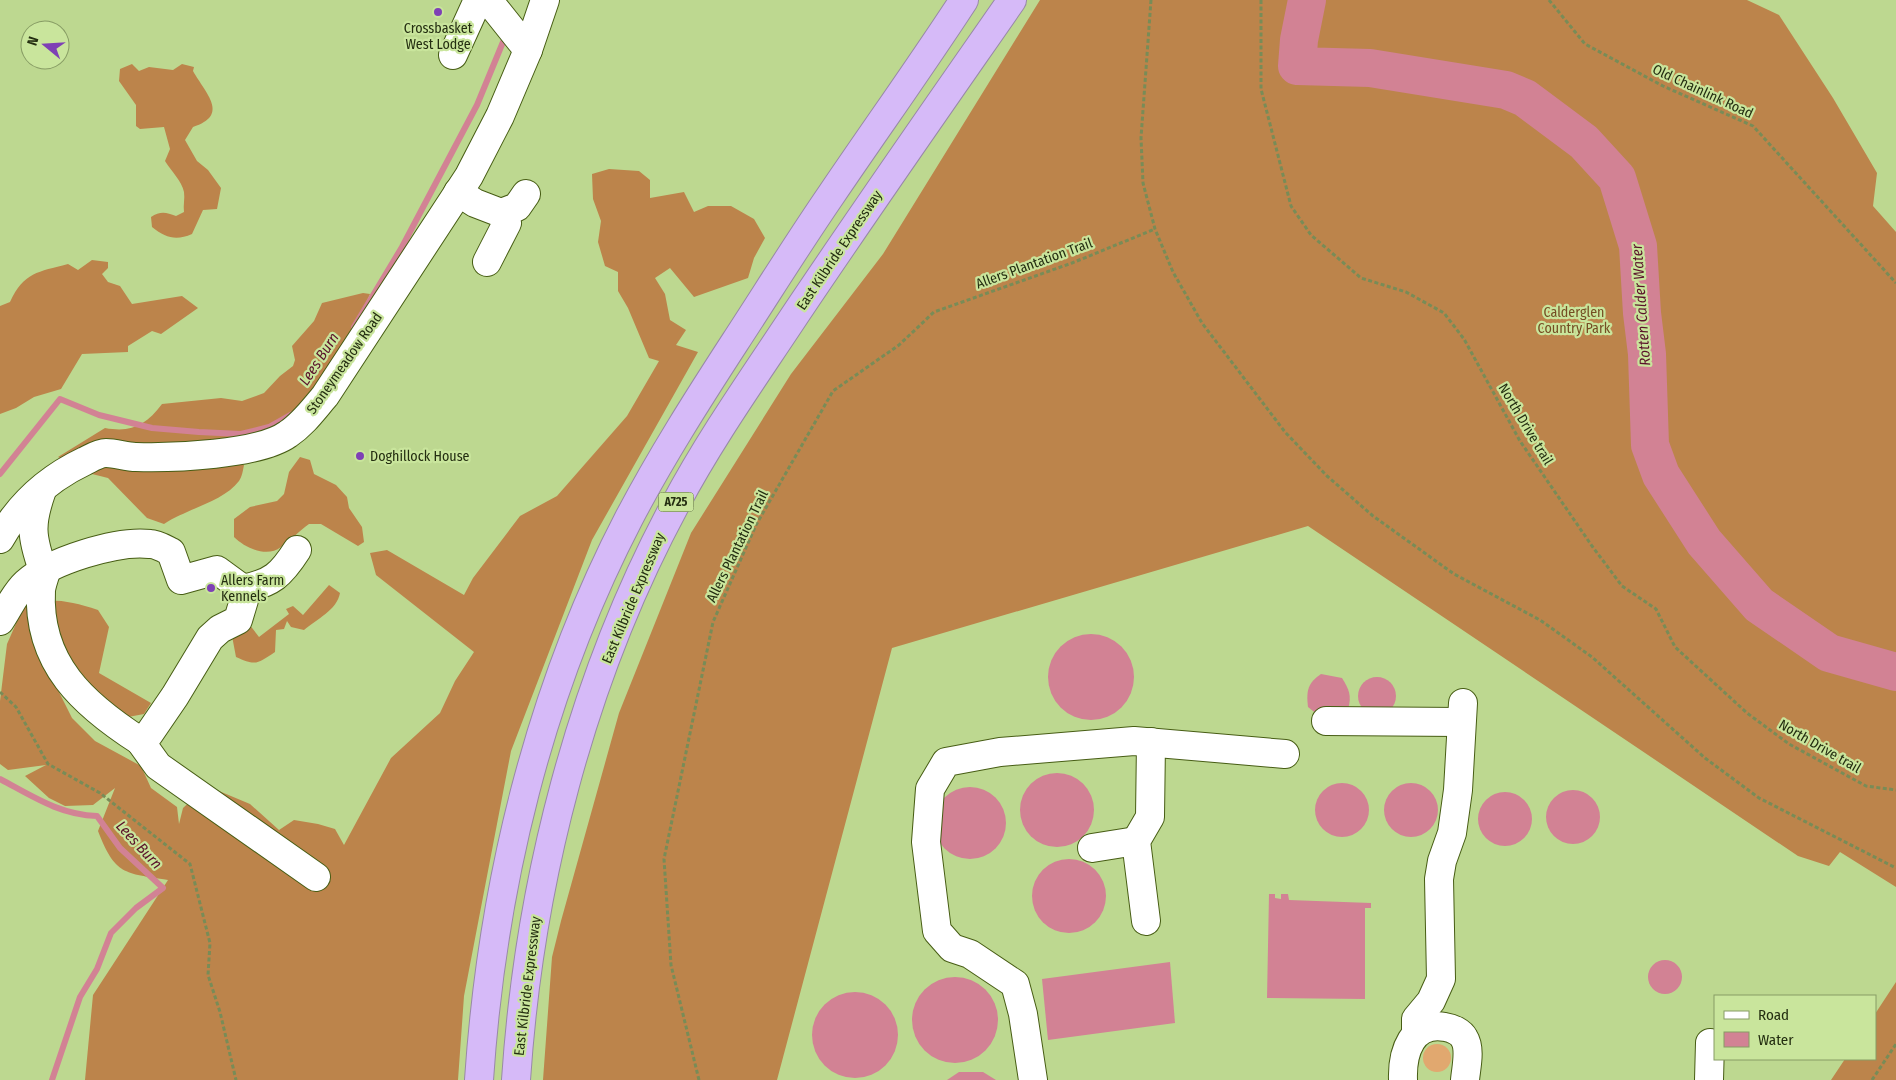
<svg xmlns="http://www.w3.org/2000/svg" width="1896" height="1080" font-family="'Fira Sans Condensed',sans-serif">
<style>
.green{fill:#e1a86f}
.forest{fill:#bc844b}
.water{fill:#d28294}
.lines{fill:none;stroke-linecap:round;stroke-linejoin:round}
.stream{stroke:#d28294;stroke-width:6}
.river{stroke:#d28294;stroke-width:38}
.minor-casing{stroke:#475d14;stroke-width:30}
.highway-casing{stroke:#9889a7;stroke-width:30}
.path{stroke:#788c57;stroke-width:3;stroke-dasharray:4 2.5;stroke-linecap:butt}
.minor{stroke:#fff;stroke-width:28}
.highway{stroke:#d6baf8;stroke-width:28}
.poi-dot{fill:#7e40b5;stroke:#c9e59c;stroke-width:2}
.labels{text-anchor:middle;stroke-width:4.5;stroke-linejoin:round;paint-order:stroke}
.shield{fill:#c9e59c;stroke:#56653b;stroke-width:1}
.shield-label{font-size:12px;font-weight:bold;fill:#242e11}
.poi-label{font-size:14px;fill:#242e11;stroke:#c9e59c;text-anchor:start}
.street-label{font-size:14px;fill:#242e11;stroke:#c9e59c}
.park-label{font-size:14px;fill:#754d23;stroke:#c9e59c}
.water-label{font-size:15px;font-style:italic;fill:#5a122a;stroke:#c9e59c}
</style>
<rect width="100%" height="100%" fill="#bdd890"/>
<circle class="green" cx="1437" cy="1058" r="14"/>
<g class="forest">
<path d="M1040,0h707l32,15 54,83 44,75 -4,33 23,26v655l-56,-35 -11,14 -31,-10 -490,-330 -416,122 -115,432h-234l9,-123 9,-36 58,-208 72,-180 100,-159 92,-120z"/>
<path d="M132,64l7,7 10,-4 24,3 9,-6 12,3 -1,4c13,23 37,44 0,56l-8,13 12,21 11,9 13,18 -4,21 -14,1 -11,24c-16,7 -26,4 -40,-7l-1,-10c9,-6 15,-5 25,-1l8,-4c-1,-7 1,-13 0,-20 -2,-11 -13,-21 -19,-31l5,-12 -6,-22 -24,2 -4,-3v-21l-17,-24 1,-12z"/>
<path d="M609,169l30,2 11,9v18l34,-6 10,20 14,-6h23l23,13 11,19 -11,20 -6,20 -54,19 -24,-29 -15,10 10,16 5,26 16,10 -10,15 22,7 -106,188 -81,211 -47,245 -6,84h-373l8,-85 75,-115c-44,-7 -53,-5 -70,-49l17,-43 -22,17 -28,1 -16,-8 -24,-22 21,-11 -38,5 -8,-6v-63l7,-57 18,-41c28,-5 46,-2 73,7l11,17 -10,46 52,30 -7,11 -16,3 -71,-29 15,30 23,23 46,25 10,22 26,19 2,17 4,-16 24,-22 43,18 29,26 15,-10 24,4 17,5 9,16 47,-87 49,-45 15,-32 19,-29 -98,-77 -6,-22 17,-3 77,45 9,-17 47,-62 37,-20 70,-80 32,-55 -10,-3 -21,-50 -10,-17v-19l-13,-6 -7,-24 3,-21 -8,-22 -1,-25z"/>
<path d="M92,260l16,2v6l-6,6 6,8 12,4 12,18 50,-8 16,12 -37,26 -9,-3 -24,15v6l-46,2 -21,35 -27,8 -18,11 -16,6v-108l10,-4c14,-30 28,-30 58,-38l10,6z"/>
<path d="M363,293l7,1 -36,77 -17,24 -41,33 -35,6 -40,13 30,17 13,1c-1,5 -2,12 -5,16 -16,21 -53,28 -75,43l-17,-6 -39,-40 -20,-5 -30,-16 47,-29c27,5 41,-3 57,-24l59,-6 21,3 22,-8 16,-17 13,-10 2,-6 -3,-14 22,-25 8,-18z"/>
<path d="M300,457l10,3 4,14 22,11 11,12 2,11 13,19 2,15 -6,4 -37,-22h-12c-10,7 -19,17 -28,23 -14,11 -36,1 -47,-10v-18l16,-12 27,-6 7,-7 5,-22z"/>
<path d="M329,585l11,8c-3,17 -23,26 -36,37l-13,-3 -4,-6 -3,8 -8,1 -1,22c-18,12 -19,14 -39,5l-4,-21 17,-12 10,13 30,-23 -3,-5 7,-3 10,9z"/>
<path d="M1896,982v98h-65l14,-21h30v-45z"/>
</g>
<g class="water">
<circle cx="1091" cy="677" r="43"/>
<path d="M1321,674l21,4c7,11 10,18 6,31l-30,6 -10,-8c-2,-17 0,-24 13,-33z"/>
<circle cx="1377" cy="696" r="19"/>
<circle cx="1057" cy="810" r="37"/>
<circle cx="1411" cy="810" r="27"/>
<circle cx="1342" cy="810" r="27"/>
<circle cx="970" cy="823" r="36"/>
<circle cx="1573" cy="817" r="27"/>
<circle cx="1505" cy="819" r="27"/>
<circle cx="1069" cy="896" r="37"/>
<path d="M1269,894h6v4l6,1v-5h7l1,6 82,3v5h-6v91l-98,-1z"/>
<circle cx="1665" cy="977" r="17"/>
<path d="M1170,962l5,61 -127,17 -6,-61z"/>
<circle cx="955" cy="1020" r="43"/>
<circle cx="855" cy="1035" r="43"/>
<path d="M959,1072h24l13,8h-49z"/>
</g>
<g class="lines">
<g class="stream">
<path d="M354,327l48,-80 75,-142 26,-63"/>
<path d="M0,474l60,-75 39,16 53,13 47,4 42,2 28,-7 23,-13"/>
<path d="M0,779c32,17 60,36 97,37l23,32 43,40 -27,20 -25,25 -14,36 -17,28 -28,83"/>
</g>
<path class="river" d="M1307,0l-8,40 -2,26 73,2 136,22 19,8 59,44 33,36 21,68 4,67 5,41 3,91 11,30 43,67 55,63 70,48 67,19"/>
<defs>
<g id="minor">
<path d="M488,0l40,50"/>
<path d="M453,55l25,-55"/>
<path d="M458,192l17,11 26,10 16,-6 9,-13"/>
<path d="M487,262l20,-39 -6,-10"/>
<path d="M42,490c-12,34 -11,46 1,80"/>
<path d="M0,539c19,-34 49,-61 85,-78 6,-3 14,-8 21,-8 10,0 20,4 30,4 36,1 123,-2 152,-23 15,-10 25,-24 37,-38l144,-220 31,-60 28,-66 17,-50"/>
<path d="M47,568c-2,8 -5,15 -6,22 -4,74 43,115 99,151"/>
<path d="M243,589l1,11 -6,20 -18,9 -10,9 -35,58 -26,38 -9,7 18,25 158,111"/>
<path d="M0,621c9,-13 14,-27 26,-38 24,-22 91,-43 124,-39 7,0 15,5 21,8l10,28 36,-10 26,19c29,-6 38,-14 54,-39"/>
<path d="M1326,721l134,1"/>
<path d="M1092,848l44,-7"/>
<path d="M1146,921l-10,-80 14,-24 1,-75"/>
<path d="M1416,1033v-14l15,-18 10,-22 -2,-100 3,-18 10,-28 6,-43 5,-87"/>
<path d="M1033,1080l-10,-66 -8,-30 -45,-30 -18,-6 -15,-17 -11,-89 4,-53 16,-27 54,-10 134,-11 151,13"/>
<path d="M1403,1080c-1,-28 9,-59 42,-53 7,1 16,5 19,11 7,11 2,30 1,42"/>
<path d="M1709,1080l1,-37"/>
</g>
<g id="highway">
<path d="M479,1080c13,-194 60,-389 150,-562 32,-61 69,-119 106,-176 32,-49 63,-99 96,-147 44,-65 90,-129 133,-195"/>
<path d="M516,1080c13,-196 65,-401 159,-575 35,-66 79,-128 120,-190 71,-106 144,-210 217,-315"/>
</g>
</defs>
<use href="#minor" class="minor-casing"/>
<use href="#highway" class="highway-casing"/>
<g class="path">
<path d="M1151,0l-10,138 2,45 12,46 18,43 29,51 83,109 42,44 46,40 81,58 86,46 52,37 113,101 54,40 137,70"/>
<path d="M1261,0v89l30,117 20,29 50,43 45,14 38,21 20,26 56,102 72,105 30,40 34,23 19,38 72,66 42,31 77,42 30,4"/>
<path d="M1549,0l36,44 78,42 90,40 143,157"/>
<path d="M0,692l16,15 32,57 52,29 90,71 20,79 -2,32 12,37 16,68"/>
<path d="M699,1080l-28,-115 -7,-106 49,-237 43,-97 77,-134 66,-46 35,-33 138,-49 83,-34"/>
<path d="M1872,1080l24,-36"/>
</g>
<use href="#minor" class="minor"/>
<use href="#highway" class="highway"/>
</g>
<g class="poi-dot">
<circle cx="438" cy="12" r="5"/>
<circle cx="360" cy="456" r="5"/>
<circle cx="211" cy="588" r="5"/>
</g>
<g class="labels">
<rect class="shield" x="658.5" y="492.5" width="35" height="19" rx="4"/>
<g class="shield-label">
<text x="676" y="506">A725</text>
</g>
<g class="poi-label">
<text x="438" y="33" text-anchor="middle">Crossbasket<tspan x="438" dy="16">West Lodge</tspan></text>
<text x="370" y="461">Doghillock House</text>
<text x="221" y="585">Allers Farm<tspan x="221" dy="16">Kennels</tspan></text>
</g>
<g class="street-label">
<text transform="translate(1703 91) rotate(25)" y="5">Old Chainlink Road</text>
<text transform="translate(839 250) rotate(-56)" y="5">East Kilbride Expressway</text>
<text transform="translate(1034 263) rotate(-20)" y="5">Allers Plantation Trail</text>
<text transform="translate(344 363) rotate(-55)" y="5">Stoneymeadow Road</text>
<text transform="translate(1526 424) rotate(59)" y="5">North Drive trail</text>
<text transform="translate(737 546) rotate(-64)" y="5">Allers Plantation Trail</text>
<text transform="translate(633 598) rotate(-67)" y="5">East Kilbride Expressway</text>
<text transform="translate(1820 746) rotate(30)" y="5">North Drive trail</text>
<text transform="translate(527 986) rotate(-83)" y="5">East Kilbride Expressway</text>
</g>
<g class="park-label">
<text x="1574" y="317">Calderglen<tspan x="1574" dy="16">Country Park</tspan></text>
</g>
<g class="water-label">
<text transform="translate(1641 305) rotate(-94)" y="5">Rotten Calder Water</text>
<text transform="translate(319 359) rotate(-57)" y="5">Lees Burn</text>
<text transform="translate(139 845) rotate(47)" y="5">Lees Burn</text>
</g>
</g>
<rect x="1714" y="995" width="162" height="65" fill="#c9e59c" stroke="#879c64"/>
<rect x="1724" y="1011" width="25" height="8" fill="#ffffff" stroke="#879c64"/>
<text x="1758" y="1020" font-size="15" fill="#242e11">Road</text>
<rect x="1724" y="1032" width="25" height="15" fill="#d28294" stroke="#879c64"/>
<text x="1758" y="1045" font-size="15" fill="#242e11">Water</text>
<g transform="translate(45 45) rotate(288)"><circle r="24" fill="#c9e59c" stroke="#879c64"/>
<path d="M0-4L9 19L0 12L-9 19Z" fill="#7e40b5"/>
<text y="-8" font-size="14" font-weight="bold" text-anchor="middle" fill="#242e11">N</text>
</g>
</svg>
